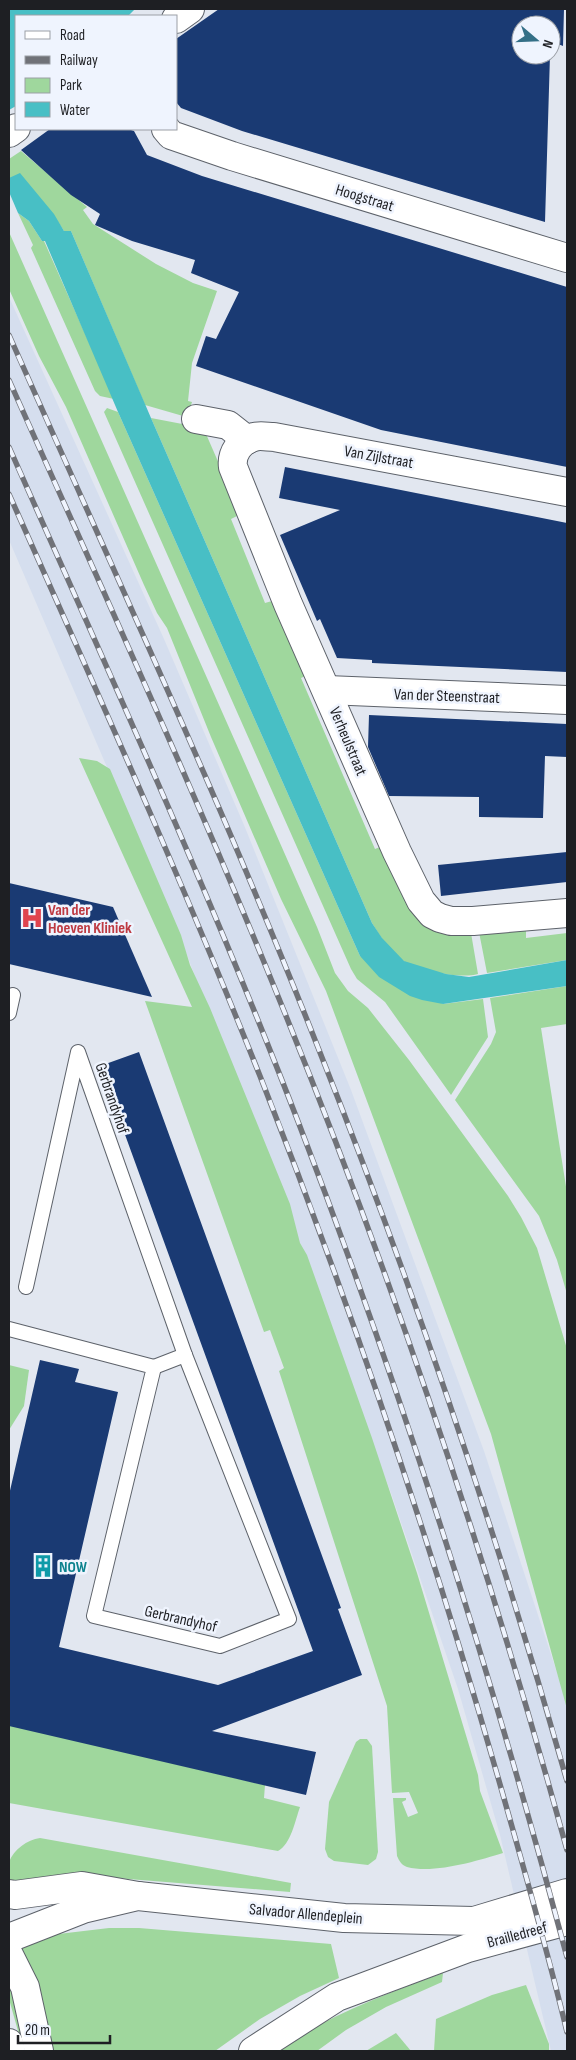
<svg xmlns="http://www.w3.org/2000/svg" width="576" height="2060" font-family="'Sofia Sans Condensed',sans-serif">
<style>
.built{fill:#d5deee}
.green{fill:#9fd79d}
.water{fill:#48bfc5}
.building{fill:#1a3a73}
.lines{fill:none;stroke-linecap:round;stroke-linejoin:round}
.lane-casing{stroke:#5d626a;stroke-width:16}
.street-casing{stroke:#5d626a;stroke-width:30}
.secondary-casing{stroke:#5d626a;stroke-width:30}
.primary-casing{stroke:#5d626a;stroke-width:30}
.lane{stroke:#fff;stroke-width:14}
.street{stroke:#fff;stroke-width:28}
.secondary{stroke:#fff;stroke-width:28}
.primary{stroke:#fff;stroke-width:28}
.rail-casing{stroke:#707278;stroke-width:5.5}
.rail{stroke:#eff4fe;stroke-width:4;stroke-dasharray:11;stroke-linecap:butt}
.labels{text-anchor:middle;stroke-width:5;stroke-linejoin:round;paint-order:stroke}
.street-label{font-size:16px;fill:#1e1f23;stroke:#eff4fe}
.health-label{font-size:16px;font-weight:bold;fill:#be3a42;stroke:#eff4fe;text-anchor:start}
.culture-label{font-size:16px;font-weight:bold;fill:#0d838f;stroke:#eff4fe;text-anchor:start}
</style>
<rect width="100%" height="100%" fill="#e2e7f0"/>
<path class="built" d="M9,297l155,342 80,186 107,265 133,361 81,246 2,9v345h-16l-51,-216 -42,-146 -67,-196 -212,-559 -170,-394z"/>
<g class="green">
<path d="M21,151l66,56 -4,3 10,14 63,40 37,19 24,8 -25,72 -4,38 4,1 -3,9 -6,5 -38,-11 -74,-174h-7c-17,-28 -28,-36 -55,-53v-19z"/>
<path d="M18,213l11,8 13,20h2l70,158 -14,-3 -5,-5 -64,-143 2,-3z"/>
<path d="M9,232l234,527 74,168 18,46 13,18 20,17 41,52 99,136 13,21 16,31 30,101v360l-76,-275 -165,-443 -45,-92 -70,-162 -44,-109 -10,-15 -13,-28 -78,-178 -27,-51 -30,-67z"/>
<path d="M107,408l11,4 242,544 83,48 40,-5 5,38 -37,58 -66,-93 -28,-23 -6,-10 -247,-557z"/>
<path d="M151,418l47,9 8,7 35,80 -10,5 34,84 14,-4 31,75 -9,4 74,171 10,-4 37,77c16,13 30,13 49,11l7,41c-18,5 -56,-3 -73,-12 -14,-8 -25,-26 -33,-39z"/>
<path d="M79,758l18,3 13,8 71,166 9,30 20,43 80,196 10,39 7,12 65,183 45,135 61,202 2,16 23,62c-26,8 -69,21 -96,14 -6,-2 -8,-7 -10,-11l-4,-58h13v2l-4,2 6,15 10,-4 -9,-21 -17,1 -5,-87 -108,-335 5,-3 -14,-38 -6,2 -119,-331 47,6z"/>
<path d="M526,927v11l41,-5v27l-80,13 -8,-41z"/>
<path d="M567,986v38l-26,4 26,165v101l-10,-34 -18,-44 -84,-116 36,-56 5,-12 -6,-34z"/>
<path d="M9,1365l20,5 -5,36 -15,24z"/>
<path d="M9,1725l256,60 -1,13 36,9c-5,14 -9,37 -22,44l-269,-48z"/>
<path d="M360,1739h7l5,7 6,106 -2,7 -8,6 -34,-4 -6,-4 -3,-8 4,-47 27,-60z"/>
<path d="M40,1838l251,45 -1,9 -174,-14 -30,-1 -77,5c0,-6 -2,-15 0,-20 5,-13 18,-22 31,-24z"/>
<path d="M109,1928h30l192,16 8,34 -39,18 -40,23 -45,32h-166l-31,-102 32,-14z"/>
<path d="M9,1968l24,83h-12l-3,-20 -9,-32z"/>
<path d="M443,1973l-1,9 -56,25 -40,23 -29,21h-42c54,-36 108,-56 168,-78z"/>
<path d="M526,1985l23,59v7h-115l2,-32 56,-24z"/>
<path d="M396,2033l15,18h-45z"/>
</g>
<g class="water">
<path d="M9,9h126l-7,7h-112v90l-7,4z"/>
<path d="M20,173l34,41 10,17h7l80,187 221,505 10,15 22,23 42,13 23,3 98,-17v26l-124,18 -21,-4 -12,-4 -31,-19 -19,-21 -242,-544 -73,-171h-3l-13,-20 -11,-8 -9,-21v-14z"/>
</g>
<g class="building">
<path d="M219,9h345l-1,37 -12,-5v-16h-30v30h29l-5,167 -303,-91 -61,-23 -5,-6v-63z"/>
<path d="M50,129h78l6,2 13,24 55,21 365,111v180l-186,-37 -185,-64 10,-30 10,3 23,-47 -48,-19 4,-13 -63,-19 -37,-16 5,-11 -29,-19 -50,-45z"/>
<path d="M285,467l282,56v149l-195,-9v-3l-35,-2 -17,-39 -3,2 -37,-86 60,-25 -61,-12z"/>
<path d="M369,715l198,9v33l-22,-1 -2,62 -64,-1v-20l-90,-1 -21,-49z"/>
<path d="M567,852v30l-126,14 -3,-31z"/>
<path d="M9,883l104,24 39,90 -143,-33z"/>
<path d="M139,1052l202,556 -3,1 24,66 -150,56 104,21 -10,43 -297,-69v-231l31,-135 39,9 -4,13 43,10 -59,255 159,38 95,-34 -213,-585z"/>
</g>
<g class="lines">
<defs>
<g id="lane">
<path d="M9,1013l4,-18"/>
<path d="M9,1329l145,38 -60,249 126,30 69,-27 -104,-264 -107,-303 -52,235"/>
<path d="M154,1367l31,-12"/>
</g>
<g id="street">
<path d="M176,19l14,-10"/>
<path d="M166,129l5,6 61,21 335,102"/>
<path d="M9,133l7,-5"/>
<path d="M196,419l32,6 19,15"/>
<path d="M567,492l-293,-55c-6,0 -14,-2 -20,0 -14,3 -23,17 -21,30l55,137 109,248 24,49 11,13 8,4 11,3h22l94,-8"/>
<path d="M327,690l240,10"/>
</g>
<g id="secondary">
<path d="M9,1894l6,1 67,-9 56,10"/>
<path d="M9,1955l16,32 14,64"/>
<path d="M9,2043l2,8"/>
</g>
<g id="primary">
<path d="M9,1938l74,-29 55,-13 206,22 130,3 93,-28"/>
<path d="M253,2051l84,-54 131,-49 99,-27"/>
</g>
</defs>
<use href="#lane" class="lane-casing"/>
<use href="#street" class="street-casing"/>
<use href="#secondary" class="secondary-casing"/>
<use href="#primary" class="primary-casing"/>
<use href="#lane" class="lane"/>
<use href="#street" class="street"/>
<use href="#secondary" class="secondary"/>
<use href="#primary" class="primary"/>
<defs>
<g id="rail">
<path d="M9,335c105,237 215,473 310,715 95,239 178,483 248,731"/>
<path d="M9,380c93,209 189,418 275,631 111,273 205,555 283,839"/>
<path d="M9,447c99,224 202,448 290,677 105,273 193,551 268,833"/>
<path d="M9,494c86,193 173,386 251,582 95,240 177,485 247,733 21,74 42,148 60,223"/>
</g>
</defs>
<use href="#rail" class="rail-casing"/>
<use href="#rail" class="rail"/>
</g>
<defs>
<symbol id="hospital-bare" viewBox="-9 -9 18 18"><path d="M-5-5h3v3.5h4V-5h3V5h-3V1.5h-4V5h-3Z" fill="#e0444e" stroke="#eff4fe" stroke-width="2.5" paint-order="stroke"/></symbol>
<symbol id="building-bare" viewBox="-9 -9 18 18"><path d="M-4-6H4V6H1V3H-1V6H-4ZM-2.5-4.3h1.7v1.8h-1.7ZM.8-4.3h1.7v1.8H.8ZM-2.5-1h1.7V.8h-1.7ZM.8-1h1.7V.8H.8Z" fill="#0f9aa8" stroke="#eff4fe" stroke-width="2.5" paint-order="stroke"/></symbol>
</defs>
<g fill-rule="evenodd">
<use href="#hospital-bare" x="16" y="902" width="32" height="32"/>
<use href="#building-bare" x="27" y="1550" width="32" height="32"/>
</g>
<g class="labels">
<g class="street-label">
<text transform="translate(365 197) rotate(17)" y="6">Hoogstraat</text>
<text transform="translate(379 456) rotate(10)" y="6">Van Zijlstraat</text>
<text transform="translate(447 695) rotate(2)" y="6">Van der Steenstraat</text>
<text transform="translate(349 741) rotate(67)" y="6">Verheulstraat</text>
<text transform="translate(113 1098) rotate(71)" y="6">Gerbrandyhof</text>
<text transform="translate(181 1618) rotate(13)" y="6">Gerbrandyhof</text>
<text transform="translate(306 1913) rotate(5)" y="6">Salvador Allendeplein</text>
<text transform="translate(517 1934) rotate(-15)" y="6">Brailledreef</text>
</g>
<g class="health-label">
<text x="48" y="915">Van der<tspan x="48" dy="18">Hoeven Kliniek</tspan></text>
</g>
<g class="culture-label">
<text x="59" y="1572">NOW</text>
</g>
</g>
<rect width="576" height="2060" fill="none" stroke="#1e1f23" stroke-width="20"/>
<rect x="15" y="15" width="162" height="115" fill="#eff4fe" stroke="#9b9fa6"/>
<rect x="25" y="31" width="25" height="8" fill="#ffffff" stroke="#9b9fa6"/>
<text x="60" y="40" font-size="15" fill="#1e1f23">Road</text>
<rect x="25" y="56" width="25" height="8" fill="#707278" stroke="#9b9fa6"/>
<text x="60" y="65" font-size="15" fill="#1e1f23">Railway</text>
<rect x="25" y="78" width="25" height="15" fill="#9fd79d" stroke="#9b9fa6"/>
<text x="60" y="90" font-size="15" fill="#1e1f23">Park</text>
<rect x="25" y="102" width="25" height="15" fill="#48bfc5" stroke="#9b9fa6"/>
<text x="60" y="115" font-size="15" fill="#1e1f23">Water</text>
<g transform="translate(536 40) rotate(109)"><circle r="24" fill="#eff4fe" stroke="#9b9fa6"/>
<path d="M0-4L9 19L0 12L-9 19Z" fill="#346f87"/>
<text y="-8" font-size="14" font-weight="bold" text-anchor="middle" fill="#1e1f23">N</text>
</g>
<path d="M18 2035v8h92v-8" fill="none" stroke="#1e1f23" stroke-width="2.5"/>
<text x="25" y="2035" font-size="15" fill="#1e1f23" stroke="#eff4fe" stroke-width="4" paint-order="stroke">20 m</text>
</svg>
